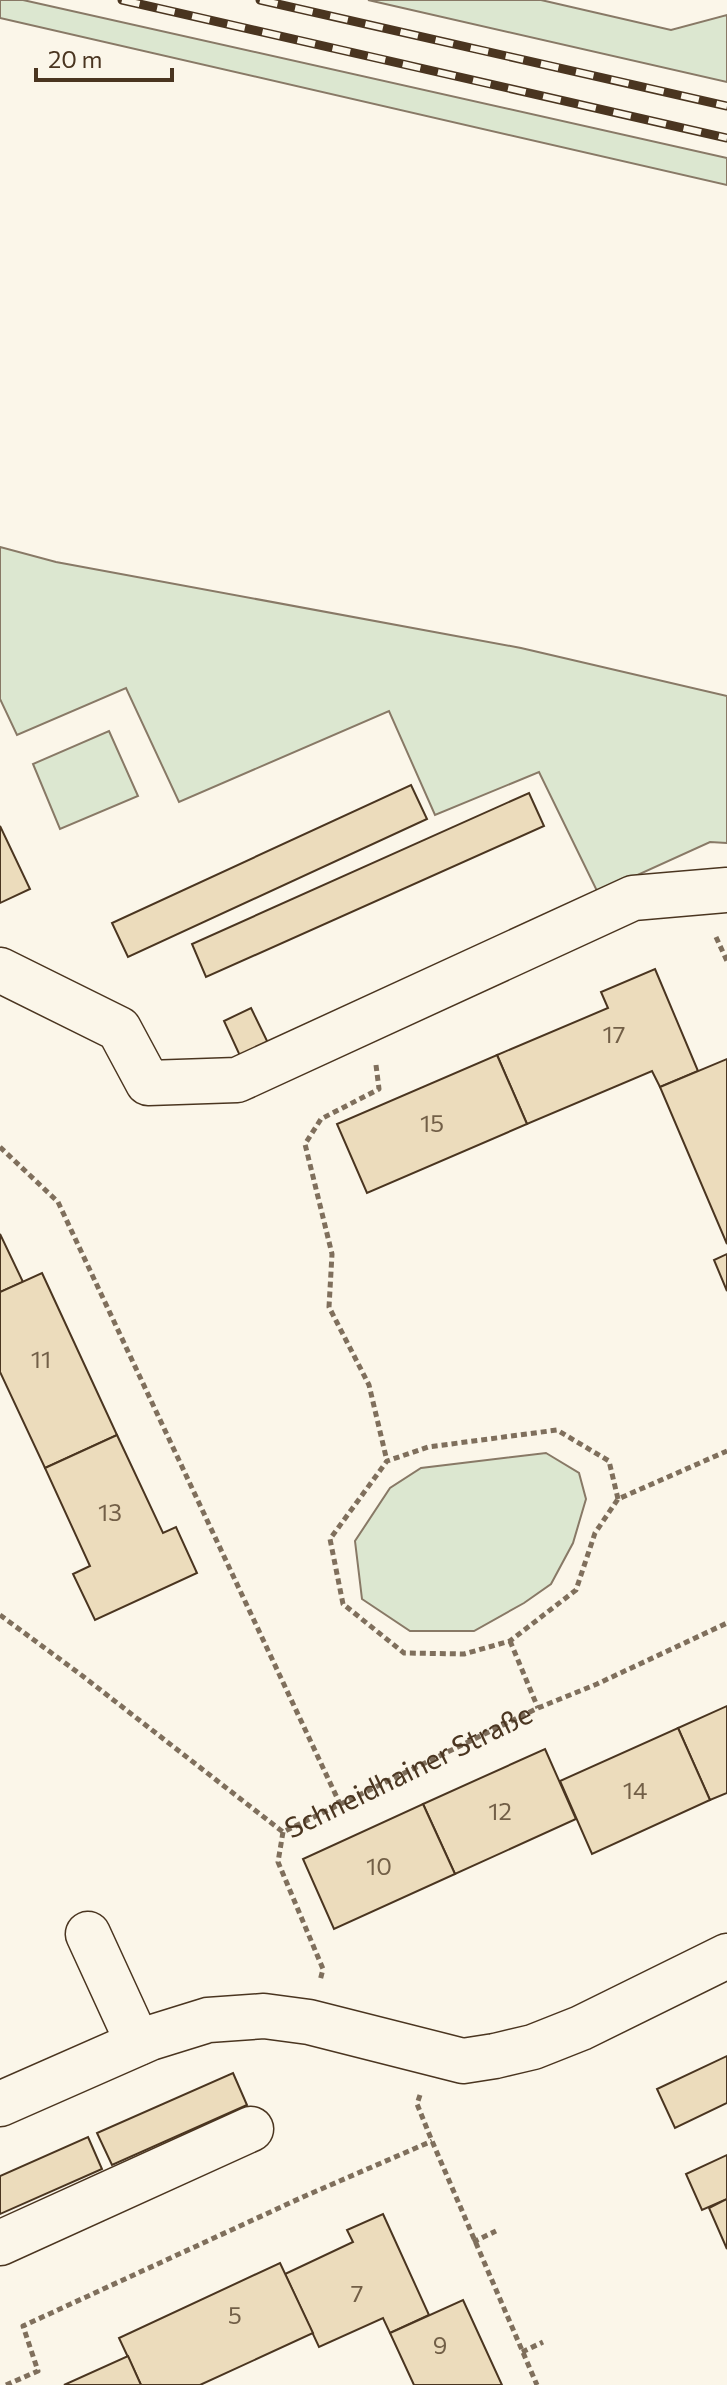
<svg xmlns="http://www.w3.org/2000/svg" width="727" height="2385" font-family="Commissioner,sans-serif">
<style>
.green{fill:#dce7d0;stroke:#887966;stroke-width:2}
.building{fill:#ecdcbc;stroke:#4a3520;stroke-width:2}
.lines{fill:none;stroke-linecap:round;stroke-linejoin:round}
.minor-casing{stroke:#4a3520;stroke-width:47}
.path{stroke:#7f6f5c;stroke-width:5;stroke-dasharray:6 4;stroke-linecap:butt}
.minor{stroke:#fbf6e9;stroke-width:44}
.rail-casing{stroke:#4a3520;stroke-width:9}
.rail{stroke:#fbf6e9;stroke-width:6;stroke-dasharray:18;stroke-linecap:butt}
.labels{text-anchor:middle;stroke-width:6;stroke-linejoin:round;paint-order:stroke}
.number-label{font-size:24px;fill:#725f47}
.street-label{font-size:28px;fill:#4a3520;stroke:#fbf6e9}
</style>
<rect width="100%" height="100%" fill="#fbf6e9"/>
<g class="green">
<path d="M0,0h23l704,158v27l-727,-167z"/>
<path d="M368,0h173l130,30 56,-15v67z"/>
<path d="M0,547l56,15 465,86 206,48v147l-17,-1 -112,51 -59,-121 -104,43 -46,-104 -210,91 -53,-114 -109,47 -17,-36z"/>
<path d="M109,731l29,65 -78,33 -27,-65z"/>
<path d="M546,1453l33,20 7,26 -13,44 -22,41 -27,19 -50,28h-64l-48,-32 -7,-58 35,-53 31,-20z"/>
</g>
<g class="building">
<path d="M411,785l16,34 -299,138 -16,-34z"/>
<path d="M529,793l15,33 -338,151 -14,-33z"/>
<path d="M0,826l30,63 -30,14z"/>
<path d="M655,969l43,102 -38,16 -8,-16 -125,53 -30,-69 111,-47 -7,-16z"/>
<path d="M251,1008l18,37 -28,13 -17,-37z"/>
<path d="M497,1055l30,69 -160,69 -30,-69z"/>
<path d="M727,1059v185l-67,-157z"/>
<path d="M0,1234l23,48 -23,10z"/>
<path d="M727,1254v37l-13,-31z"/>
<path d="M42,1273l75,162 -72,33 -45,-96v-80z"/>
<path d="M117,1435l46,98 13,-6 21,46 -102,47 -22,-46 17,-8 -45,-98z"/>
<path d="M727,1706v87l-17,7 -32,-72z"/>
<path d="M678,1728l32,72 -118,54 -32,-73z"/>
<path d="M545,1749l31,70 -121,55 -32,-70z"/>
<path d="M423,1804l32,70 -121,55 -31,-70z"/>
<path d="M727,2056v47l-52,25 -18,-39z"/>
<path d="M233,2073l14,32 -135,60 -15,-32z"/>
<path d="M88,2137l14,32 -102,45v-38z"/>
<path d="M727,2155v44l-25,11 -16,-36z"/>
<path d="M727,2199v50l-18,-41z"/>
<path d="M383,2214l46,101 -39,18 -7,-15 -64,29 -34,-73 68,-32 -6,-12z"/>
<path d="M280,2263l33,70 -113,52h-59l-22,-47z"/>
<path d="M463,2300l39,85h-88l-24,-52z"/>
<path d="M128,2356l13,29h-77z"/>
</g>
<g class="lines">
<defs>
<g id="minor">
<path d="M0,970l119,59 29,54 89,-3 396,-182 94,-8"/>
<path d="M88,1934l50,109"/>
<path d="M0,2104l150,-66 58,-18 56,-4 45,6 154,39 32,-5 38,-9 48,-19 146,-72"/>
<path d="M0,2243l251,-114"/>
</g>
</defs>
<use href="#minor" class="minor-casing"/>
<g class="path">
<path d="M716,937l11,24"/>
<path d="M376,1065l3,24 -58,30 -16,25 27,110 -3,53 40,78 18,76"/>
<path d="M0,1147l58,55 282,602"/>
<path d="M618,1499l-9,-38 -52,-31 -129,17 -41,14 -57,78 13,65 61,49 60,1 46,-13 66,-51 19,-57 23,-34 109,-48"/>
<path id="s1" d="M0,1615l80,59 203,158 255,-124 59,-24 130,-61"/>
<path d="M510,1641l28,67"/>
<path d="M283,1832l-5,30 45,107 -3,12"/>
<path d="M420,2095l-3,9 15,37 105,244"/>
<path d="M473,2242l23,-11"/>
<path d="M522,2352l21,-10"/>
<path d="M6,2385l32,-14 -15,-45 282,-130 127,-55"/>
</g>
<use href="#minor" class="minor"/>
<defs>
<g id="rail">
<path d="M122,0l605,138"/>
<path d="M260,0l467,106"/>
</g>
</defs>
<use href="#rail" class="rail-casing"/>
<use href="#rail" class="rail"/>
</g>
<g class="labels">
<g class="number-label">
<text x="614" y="1043">17</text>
<text x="432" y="1132">15</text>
<text x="41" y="1368">11</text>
<text x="110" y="1521">13</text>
<text x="635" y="1799">14</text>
<text x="500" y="1820">12</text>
<text x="379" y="1875">10</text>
<text x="357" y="2302">7</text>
<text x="235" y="2324">5</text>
<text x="440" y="2354">9</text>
</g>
<g class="street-label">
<text dy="10" stroke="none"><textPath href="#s1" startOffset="496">Schneidhainer Straße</textPath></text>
</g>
</g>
<path d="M36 68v12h136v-12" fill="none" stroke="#4a3520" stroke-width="4"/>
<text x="48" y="68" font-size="24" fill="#4a3520" stroke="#fbf6e9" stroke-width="6" paint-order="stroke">20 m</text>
</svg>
